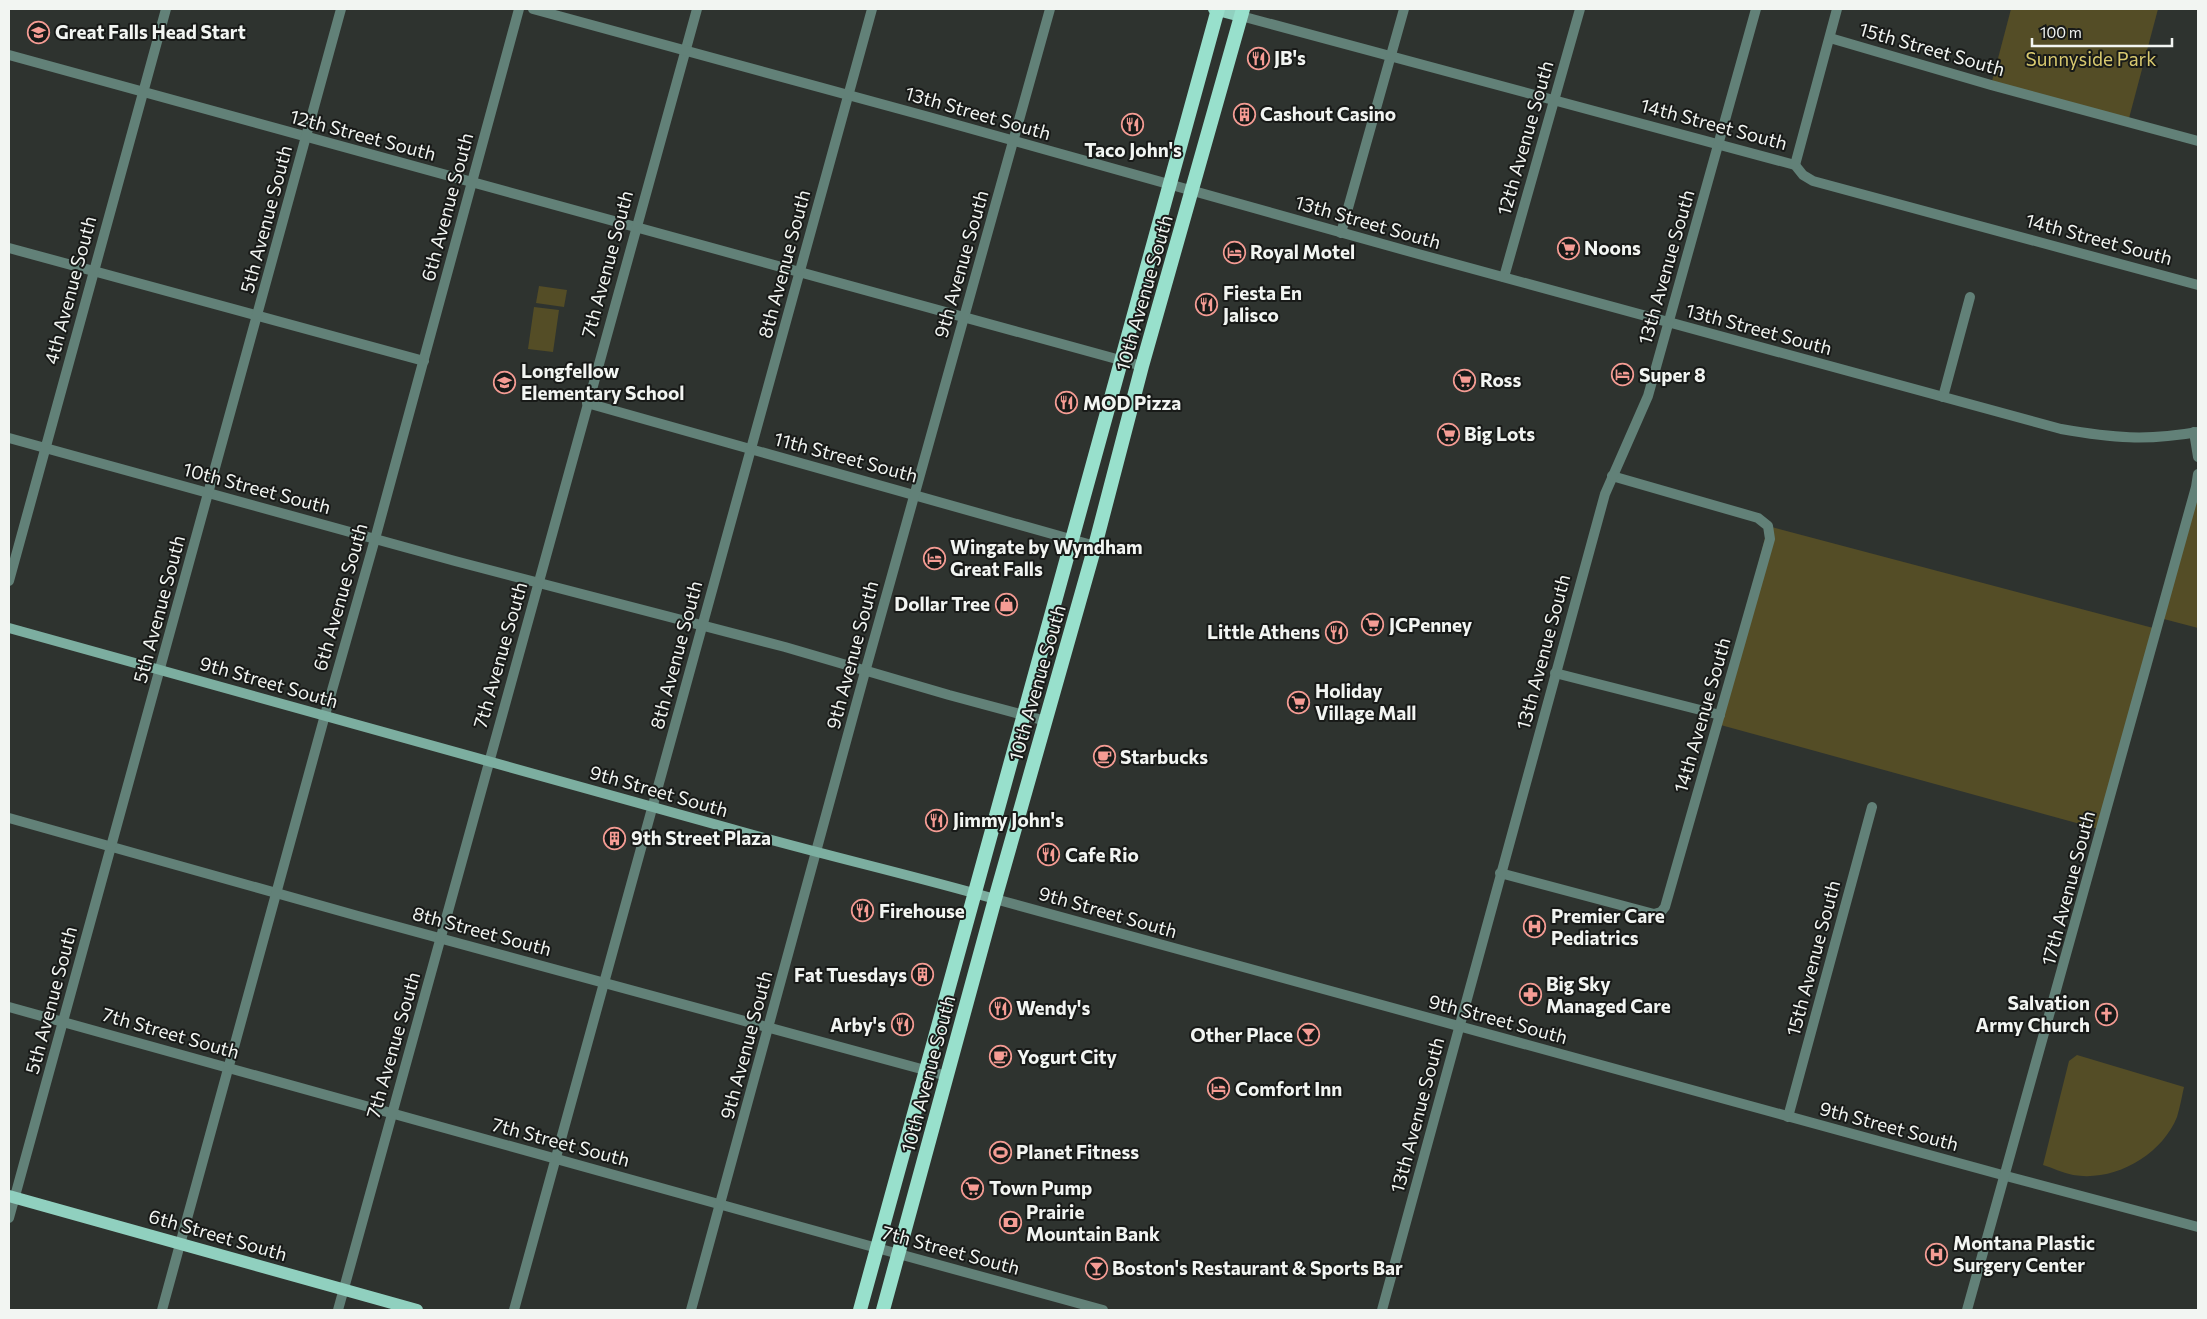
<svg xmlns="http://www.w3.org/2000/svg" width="2207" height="1319" font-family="Commissioner,sans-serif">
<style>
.green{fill:#544d26}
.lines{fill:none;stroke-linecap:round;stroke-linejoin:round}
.minor{stroke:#628178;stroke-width:10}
.tertiary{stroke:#628178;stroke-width:10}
.secondary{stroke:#7caea0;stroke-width:10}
.primary{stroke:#90d0bf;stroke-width:12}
.trunk{stroke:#98e0cc;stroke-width:14}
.labels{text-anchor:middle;stroke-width:4;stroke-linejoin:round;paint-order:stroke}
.poi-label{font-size:19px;font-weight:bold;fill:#f2f5f2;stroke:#181a18;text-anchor:start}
.street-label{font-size:19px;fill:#f2f5f2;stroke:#181a18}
.park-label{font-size:19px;fill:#d8c96f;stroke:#181a18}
</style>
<rect width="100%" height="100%" fill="#2e332f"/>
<g class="green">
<path d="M2011,9h147l-30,113 -137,-37z"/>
<path d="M539,286l28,4 -3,17 -28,-4z"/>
<path d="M534,307l25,3 -6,42 -25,-3z"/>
<path d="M2198,474v154l-38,-10z"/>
<path d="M1768,526l389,103 -55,201 -385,-106z"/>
<path d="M2077,1055l107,32c-2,9 -4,20 -7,30 -16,39 -63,65 -104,58 -10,-2 -20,-7 -30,-10l26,-104z"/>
</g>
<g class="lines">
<g class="minor">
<path d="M1241,16l554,149 8,10 10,6 385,104"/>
<path d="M1830,38l161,47 207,56"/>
<path d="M9,55l1133,311"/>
<path d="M1795,165l42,-156"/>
<path d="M1341,233l63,-224"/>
<path d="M9,248l415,113"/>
<path d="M1504,277l76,-268"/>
<path d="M1943,397l27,-100"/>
<path d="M587,403l508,143"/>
<path d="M9,438l446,123 330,86 164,48 97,26"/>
<path d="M9,581l157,-572"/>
<path d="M1555,673l165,42"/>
<path d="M9,818l349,98 589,160"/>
<path d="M1500,873l154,41 7,-2 4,-5 105,-368 -2,-13 -10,-8 -146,-42"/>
<path d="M9,1007l868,241"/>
<path d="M1788,1117l84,-310"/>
<path d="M2006,1176l192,51"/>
<path d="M9,1218l332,-1209"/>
<path d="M162,1310l163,-595 50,-176 144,-530"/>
<path d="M338,1310l359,-1301"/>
<path d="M514,1310l358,-1301"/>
<path d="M691,1310l174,-638 185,-663"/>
</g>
<g class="tertiary">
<path d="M533,9l396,108 493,138 639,174c52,9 85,12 137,3"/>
<path d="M2194,432l4,25"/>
<path d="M995,899l1011,277"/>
<path d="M877,1248l226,62"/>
<path d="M1382,1310l223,-816 43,-98 108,-387"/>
<path d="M1967,1310l229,-823 2,-13"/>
</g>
<path class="secondary" d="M9,628c241,65 482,133 723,201 87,25 176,45 263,70"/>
<g class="primary">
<path d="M1214,9l27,7"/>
<path d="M9,1196l408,114"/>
</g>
<g class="trunk">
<path d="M860,1310l358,-1301"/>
<path d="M883,1310l112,-411 100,-353 47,-180 101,-357"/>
</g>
</g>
<defs>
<symbol id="school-ring" viewBox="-11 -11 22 22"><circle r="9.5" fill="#181a18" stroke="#f59c94" stroke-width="1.5"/><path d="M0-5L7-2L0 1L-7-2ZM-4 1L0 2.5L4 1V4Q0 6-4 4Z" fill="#f59c94"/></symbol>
<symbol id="restaurant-ring" viewBox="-11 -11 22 22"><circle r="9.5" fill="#181a18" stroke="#f59c94" stroke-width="1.5"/><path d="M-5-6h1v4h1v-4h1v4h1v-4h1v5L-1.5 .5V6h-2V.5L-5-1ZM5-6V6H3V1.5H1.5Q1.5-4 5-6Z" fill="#f59c94"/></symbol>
<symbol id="building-ring" viewBox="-11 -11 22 22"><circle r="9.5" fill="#181a18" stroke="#f59c94" stroke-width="1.5"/><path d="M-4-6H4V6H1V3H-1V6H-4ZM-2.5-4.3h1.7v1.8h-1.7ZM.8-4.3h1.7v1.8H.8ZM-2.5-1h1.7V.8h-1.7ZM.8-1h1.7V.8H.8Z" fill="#f59c94"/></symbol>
<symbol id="supermarket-ring" viewBox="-11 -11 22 22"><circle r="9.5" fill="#181a18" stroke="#f59c94" stroke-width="1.5"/><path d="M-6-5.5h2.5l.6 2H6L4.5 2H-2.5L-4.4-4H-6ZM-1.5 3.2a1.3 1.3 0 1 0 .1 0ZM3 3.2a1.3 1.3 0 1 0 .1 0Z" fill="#f59c94"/></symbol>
<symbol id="hotel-ring" viewBox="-11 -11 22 22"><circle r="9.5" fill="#181a18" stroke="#f59c94" stroke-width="1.5"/><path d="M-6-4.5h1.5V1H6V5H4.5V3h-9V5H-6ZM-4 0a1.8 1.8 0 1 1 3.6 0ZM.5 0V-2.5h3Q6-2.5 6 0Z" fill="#f59c94"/></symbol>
<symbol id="shop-ring" viewBox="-11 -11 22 22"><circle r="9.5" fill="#181a18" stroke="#f59c94" stroke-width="1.5"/><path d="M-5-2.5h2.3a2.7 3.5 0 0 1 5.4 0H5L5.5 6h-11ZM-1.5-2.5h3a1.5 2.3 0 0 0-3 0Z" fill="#f59c94"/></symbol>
<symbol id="cafe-ring" viewBox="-11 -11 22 22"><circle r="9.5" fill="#181a18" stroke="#f59c94" stroke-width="1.5"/><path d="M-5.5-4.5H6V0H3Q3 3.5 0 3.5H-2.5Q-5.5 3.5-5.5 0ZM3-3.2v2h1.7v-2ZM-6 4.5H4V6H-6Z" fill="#f59c94"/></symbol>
<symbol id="hospital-ring" viewBox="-11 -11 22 22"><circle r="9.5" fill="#181a18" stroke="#f59c94" stroke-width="1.5"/><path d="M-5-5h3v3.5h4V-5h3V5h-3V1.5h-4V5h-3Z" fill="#f59c94"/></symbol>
<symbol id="pharmacy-ring" viewBox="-11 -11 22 22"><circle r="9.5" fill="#181a18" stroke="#f59c94" stroke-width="1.5"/><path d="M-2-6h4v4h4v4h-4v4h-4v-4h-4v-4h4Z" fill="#f59c94"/></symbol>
<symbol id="church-ring" viewBox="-11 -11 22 22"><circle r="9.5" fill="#181a18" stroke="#f59c94" stroke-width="1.5"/><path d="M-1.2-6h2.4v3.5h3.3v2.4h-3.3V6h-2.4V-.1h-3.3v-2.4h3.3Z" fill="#f59c94"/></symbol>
<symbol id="bar-ring" viewBox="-11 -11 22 22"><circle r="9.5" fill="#181a18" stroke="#f59c94" stroke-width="1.5"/><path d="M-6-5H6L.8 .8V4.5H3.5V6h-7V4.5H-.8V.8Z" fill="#f59c94"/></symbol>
<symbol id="stadium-ring" viewBox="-11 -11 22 22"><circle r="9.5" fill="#181a18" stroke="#f59c94" stroke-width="1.5"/><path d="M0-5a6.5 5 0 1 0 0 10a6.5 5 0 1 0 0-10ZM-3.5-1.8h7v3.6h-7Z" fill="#f59c94"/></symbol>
<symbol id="bank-ring" viewBox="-11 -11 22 22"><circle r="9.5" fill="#181a18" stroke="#f59c94" stroke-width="1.5"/><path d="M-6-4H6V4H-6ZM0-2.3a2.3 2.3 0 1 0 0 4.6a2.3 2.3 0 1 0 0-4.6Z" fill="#f59c94"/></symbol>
</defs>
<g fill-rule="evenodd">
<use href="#school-ring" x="26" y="20" width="25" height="25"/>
<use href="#restaurant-ring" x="1246" y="46" width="25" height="25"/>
<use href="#building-ring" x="1232" y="102" width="25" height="25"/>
<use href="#restaurant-ring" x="1120" y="112" width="25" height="25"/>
<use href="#supermarket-ring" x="1556" y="236" width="25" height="25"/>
<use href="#hotel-ring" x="1222" y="240" width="25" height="25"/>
<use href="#restaurant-ring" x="1194" y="292" width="25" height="25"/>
<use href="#hotel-ring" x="1610" y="362" width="25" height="25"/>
<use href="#supermarket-ring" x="1452" y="368" width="25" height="25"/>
<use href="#school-ring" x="492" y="370" width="25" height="25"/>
<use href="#restaurant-ring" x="1054" y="390" width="25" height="25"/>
<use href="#supermarket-ring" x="1436" y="422" width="25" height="25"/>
<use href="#hotel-ring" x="922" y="546" width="25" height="25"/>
<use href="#shop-ring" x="994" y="592" width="25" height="25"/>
<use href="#supermarket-ring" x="1360" y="612" width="25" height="25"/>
<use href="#restaurant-ring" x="1324" y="620" width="25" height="25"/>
<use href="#supermarket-ring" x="1286" y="690" width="25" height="25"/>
<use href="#cafe-ring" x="1092" y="744" width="25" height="25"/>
<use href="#restaurant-ring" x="924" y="808" width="25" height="25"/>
<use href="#building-ring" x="602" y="826" width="25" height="25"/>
<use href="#restaurant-ring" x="1036" y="842" width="25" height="25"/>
<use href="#restaurant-ring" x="850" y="898" width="25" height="25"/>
<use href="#hospital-ring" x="1522" y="914" width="25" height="25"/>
<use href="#building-ring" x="910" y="962" width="25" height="25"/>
<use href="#pharmacy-ring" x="1518" y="982" width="25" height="25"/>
<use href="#restaurant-ring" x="988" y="996" width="25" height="25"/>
<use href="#church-ring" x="2094" y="1002" width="25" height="25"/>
<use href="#restaurant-ring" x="890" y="1012" width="25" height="25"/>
<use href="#bar-ring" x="1296" y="1022" width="25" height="25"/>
<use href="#cafe-ring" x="988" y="1044" width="25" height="25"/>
<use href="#hotel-ring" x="1206" y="1076" width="25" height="25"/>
<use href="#stadium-ring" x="988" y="1140" width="25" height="25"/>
<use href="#supermarket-ring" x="960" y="1176" width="25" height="25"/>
<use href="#bank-ring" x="998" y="1210" width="25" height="25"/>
<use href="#hospital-ring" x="1924" y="1242" width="25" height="25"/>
<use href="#bar-ring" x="1084" y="1256" width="25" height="25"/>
</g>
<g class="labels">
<g class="poi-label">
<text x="55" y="39">Great Falls Head Start</text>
<text x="1274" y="65">JB's</text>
<text x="1260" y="121">Cashout Casino</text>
<text x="1133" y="157" text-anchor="middle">Taco John's</text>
<text x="1584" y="255">Noons</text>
<text x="1250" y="259">Royal Motel</text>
<text x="1223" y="300">Fiesta En<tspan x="1223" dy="22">Jalisco</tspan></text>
<text x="521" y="378">Longfellow<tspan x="521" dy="22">Elementary School</tspan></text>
<text x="1639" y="382">Super 8</text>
<text x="1480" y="387">Ross</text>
<text x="1083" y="410">MOD Pizza</text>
<text x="1464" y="441">Big Lots</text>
<text x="950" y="554">Wingate by Wyndham<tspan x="950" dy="22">Great Falls</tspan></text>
<text x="990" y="611" text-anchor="end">Dollar Tree</text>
<text x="1389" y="632">JCPenney</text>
<text x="1320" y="639" text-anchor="end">Little Athens</text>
<text x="1315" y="698">Holiday<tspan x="1315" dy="22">Village Mall</tspan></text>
<text x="1120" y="764">Starbucks</text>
<text x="953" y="827">Jimmy John's</text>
<text x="631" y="845">9th Street Plaza</text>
<text x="1065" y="862">Cafe Rio</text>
<text x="879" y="918">Firehouse</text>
<text x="1551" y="923">Premier Care<tspan x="1551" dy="22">Pediatrics</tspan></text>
<text x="907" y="982" text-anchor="end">Fat Tuesdays</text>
<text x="1546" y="991">Big Sky<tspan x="1546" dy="22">Managed Care</tspan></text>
<text x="2090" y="1010" text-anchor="end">Salvation<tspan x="2090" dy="22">Army Church</tspan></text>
<text x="1016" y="1015">Wendy's</text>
<text x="886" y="1032" text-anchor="end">Arby's</text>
<text x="1293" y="1042" text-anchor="end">Other Place</text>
<text x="1017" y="1064">Yogurt City</text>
<text x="1235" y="1096">Comfort Inn</text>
<text x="1016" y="1159">Planet Fitness</text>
<text x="989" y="1195">Town Pump</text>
<text x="1026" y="1219">Prairie<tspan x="1026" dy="22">Mountain Bank</tspan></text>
<text x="1953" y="1250">Montana Plastic<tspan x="1953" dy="22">Surgery Center</tspan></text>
<text x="1112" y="1275">Boston's Restaurant &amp; Sports Bar</text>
</g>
<g class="street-label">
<text transform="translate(1932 49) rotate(16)" y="7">15th Street South</text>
<text transform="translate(978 113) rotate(16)" y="7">13th Street South</text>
<text transform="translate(1714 124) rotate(15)" y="7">14th Street South</text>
<text transform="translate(363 135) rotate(15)" y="7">12th Street South</text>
<text transform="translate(1525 138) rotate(-74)" y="7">12th Avenue South</text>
<text transform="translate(447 207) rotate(-75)" y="7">6th Avenue South</text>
<text transform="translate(266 219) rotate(-75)" y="7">5th Avenue South</text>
<text transform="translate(1368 222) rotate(16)" y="7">13th Street South</text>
<text transform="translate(2099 239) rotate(15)" y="7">14th Street South</text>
<text transform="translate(607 264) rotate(-75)" y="7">7th Avenue South</text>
<text transform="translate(784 264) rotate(-75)" y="7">8th Avenue South</text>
<text transform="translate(961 264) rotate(-74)" y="7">9th Avenue South</text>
<text transform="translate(1666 267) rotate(-74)" y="7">13th Avenue South</text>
<text transform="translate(70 290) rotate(-75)" y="7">4th Avenue South</text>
<text transform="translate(1144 293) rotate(-74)" y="7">10th Avenue South</text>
<text transform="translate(1759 329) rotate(15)" y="7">13th Street South</text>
<text transform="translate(846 457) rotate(15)" y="7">11th Street South</text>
<text transform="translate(257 488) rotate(15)" y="7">10th Street South</text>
<text transform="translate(340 597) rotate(-74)" y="7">6th Avenue South</text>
<text transform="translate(159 609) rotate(-75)" y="7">5th Avenue South</text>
<text transform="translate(1543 652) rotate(-75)" y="7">13th Avenue South</text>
<text transform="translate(500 655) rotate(-74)" y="7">7th Avenue South</text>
<text transform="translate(676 655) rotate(-75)" y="7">8th Avenue South</text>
<text transform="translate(852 655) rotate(-75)" y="7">9th Avenue South</text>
<text transform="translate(269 682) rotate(16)" y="7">9th Street South</text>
<text transform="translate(1037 683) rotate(-74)" y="7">10th Avenue South</text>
<text transform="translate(1702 715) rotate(-74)" y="7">14th Avenue South</text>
<text transform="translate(659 791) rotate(16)" y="7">9th Street South</text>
<text transform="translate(2068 888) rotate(-75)" y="7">17th Avenue South</text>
<text transform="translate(1108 912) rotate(16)" y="7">9th Street South</text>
<text transform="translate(482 931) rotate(15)" y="7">8th Street South</text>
<text transform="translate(1813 958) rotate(-75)" y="7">15th Avenue South</text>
<text transform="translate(51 1000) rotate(-75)" y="7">5th Avenue South</text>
<text transform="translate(1498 1019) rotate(15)" y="7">9th Street South</text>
<text transform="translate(171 1033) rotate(16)" y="7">7th Street South</text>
<text transform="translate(393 1045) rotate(-74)" y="7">7th Avenue South</text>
<text transform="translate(746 1045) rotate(-75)" y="7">9th Avenue South</text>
<text transform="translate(928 1074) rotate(-75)" y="7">10th Avenue South</text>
<text transform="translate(1417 1115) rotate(-75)" y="7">13th Avenue South</text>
<text transform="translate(1889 1126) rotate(15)" y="7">9th Street South</text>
<text transform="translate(561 1142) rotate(15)" y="7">7th Street South</text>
<text transform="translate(218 1235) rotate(16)" y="7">6th Street South</text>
<text transform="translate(951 1250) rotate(15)" y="7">7th Street South</text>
</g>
<g class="park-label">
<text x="2091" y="66">Sunnyside Park</text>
</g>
</g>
<rect width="2207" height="1319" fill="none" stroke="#f2f5f2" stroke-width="20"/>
<path d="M2032 38v8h140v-8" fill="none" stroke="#f2f5f2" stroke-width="2.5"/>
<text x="2040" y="38" font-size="15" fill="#f2f5f2" stroke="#181a18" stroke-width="4" paint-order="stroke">100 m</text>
</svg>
